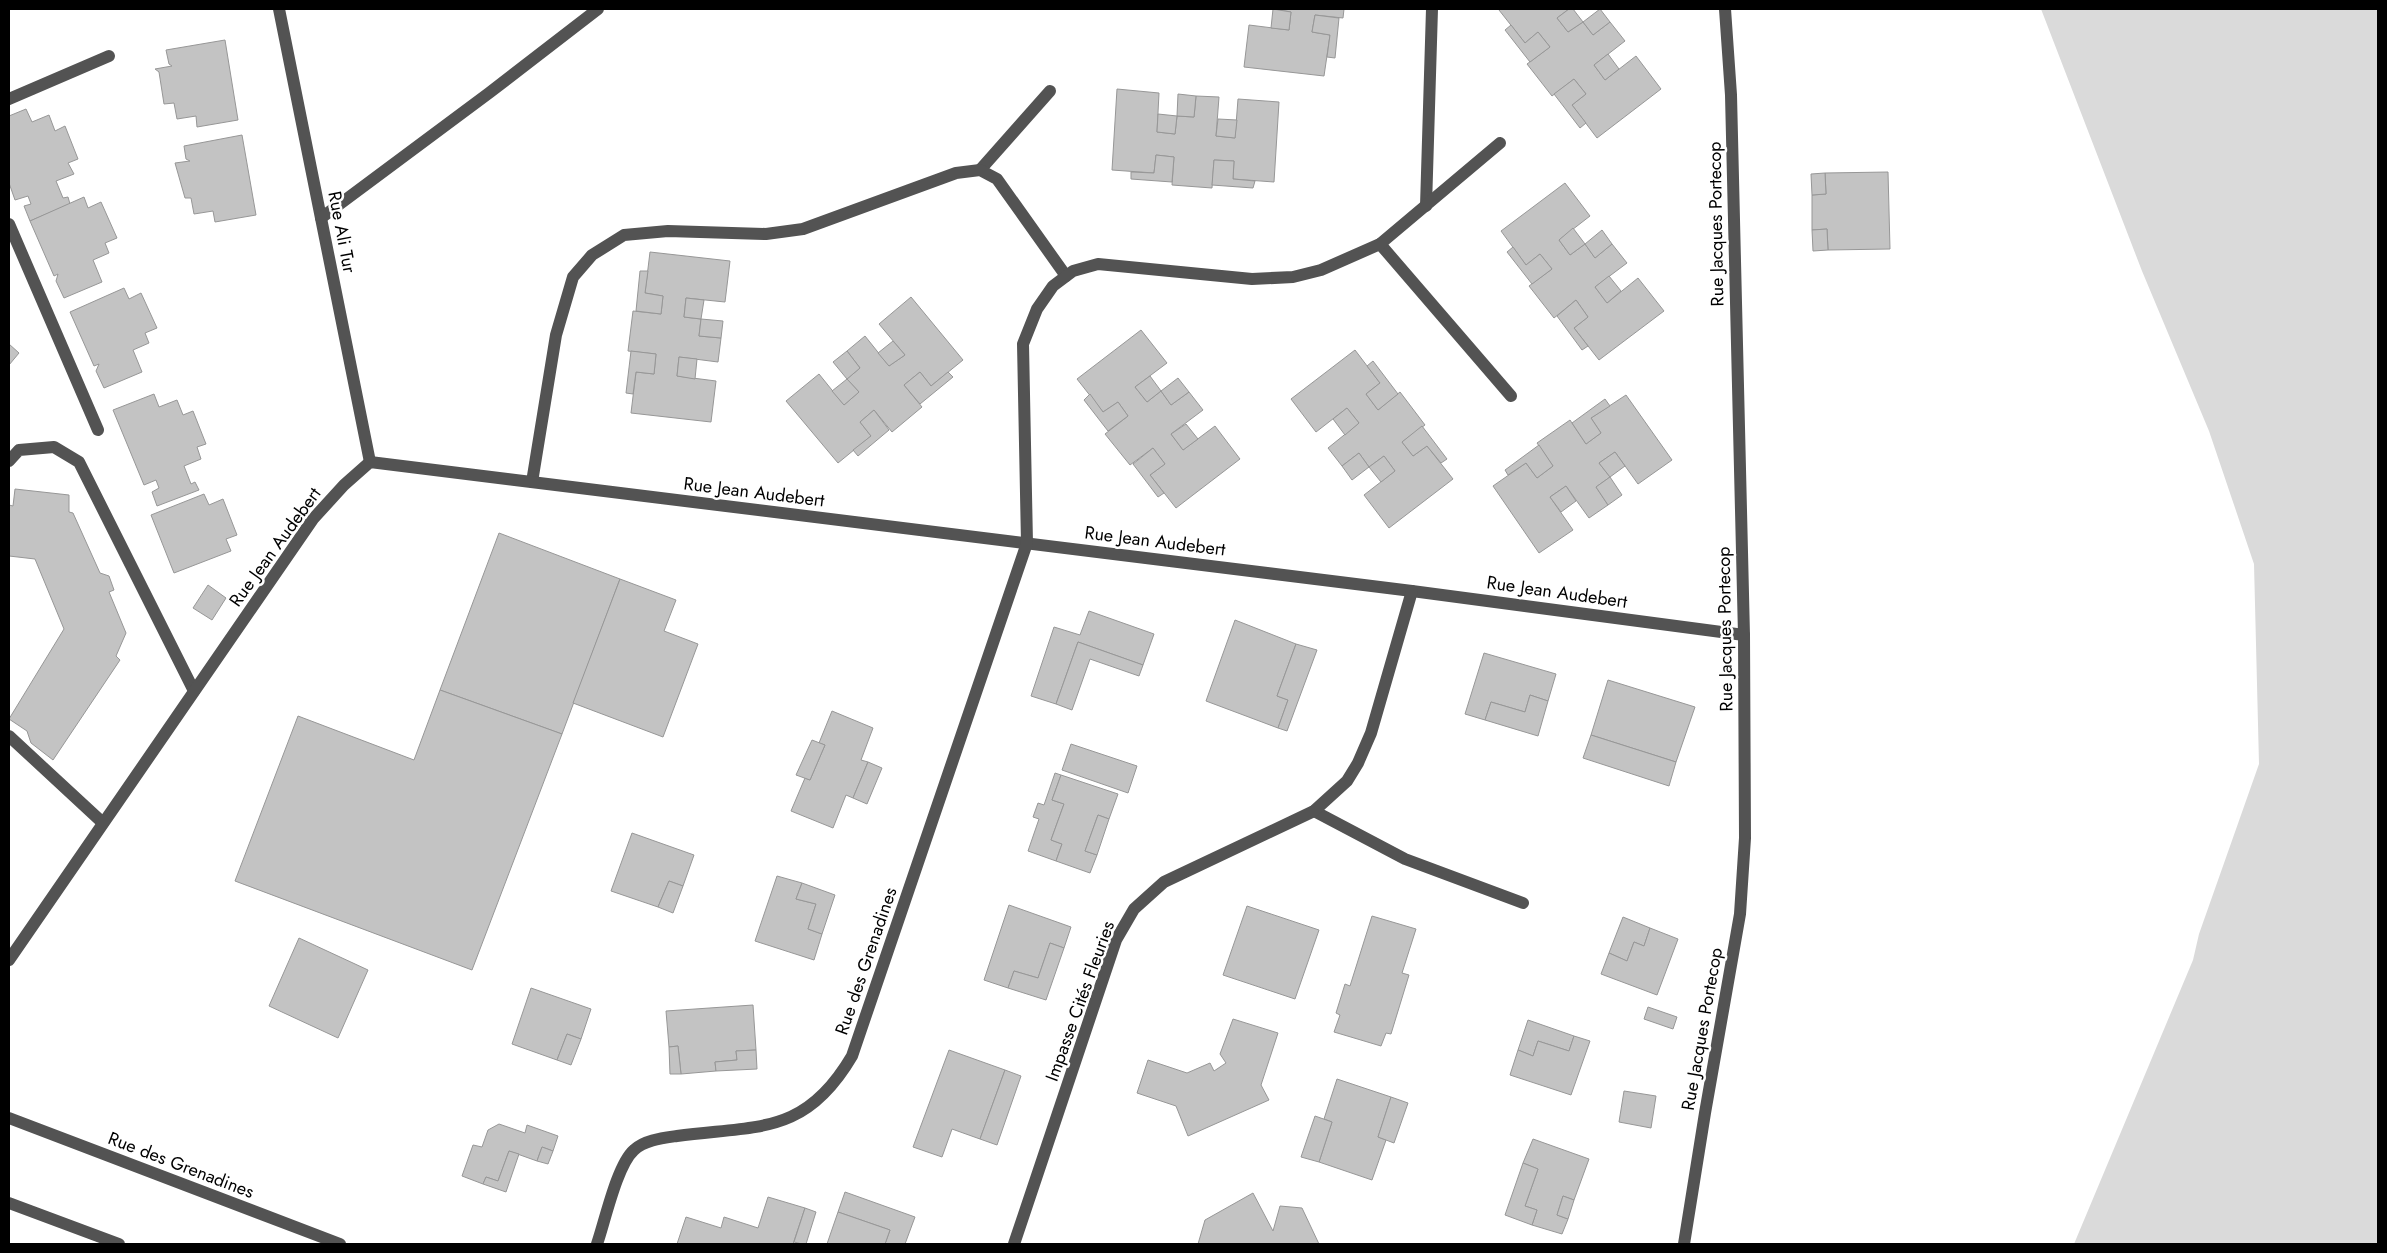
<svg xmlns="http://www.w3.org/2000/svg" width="2387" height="1253" font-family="Jost,sans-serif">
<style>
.green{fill:#dadada}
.building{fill:#c3c3c3;stroke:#979797}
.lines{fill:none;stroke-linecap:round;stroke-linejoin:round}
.minor{stroke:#535353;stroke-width:12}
.labels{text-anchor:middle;stroke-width:5;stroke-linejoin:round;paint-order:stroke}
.street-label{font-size:18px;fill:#000;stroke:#fff}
</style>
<rect width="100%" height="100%" fill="#fff"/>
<path class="green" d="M2041,9h337v1235h-304l119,-284 6,-26 60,-170 -5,-200 -45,-133 -67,-160z"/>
<g class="building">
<path d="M1273,9h71l-1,9 -28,-3 -3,17 18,3 -6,41 -80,-9 5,-42 40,5 2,-18z"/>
<path d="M1273,9l18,3 -2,18 -18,-2z"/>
<path d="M1500,9h69l-12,9 11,14 15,-10 10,13 17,-13 15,19 -31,24 11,15 31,-24 25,33 -64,49 -25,-33 14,-11 -12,-15 -22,17 -25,-32 23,-17 -12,-15 -13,11 -26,-33z"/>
<path d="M1569,9h4l10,13 -15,10 -11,-14z"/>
<path d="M1600,9l10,13 -17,13 -10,-13z"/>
<path d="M1315,15l24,3 -4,40 -8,-1 3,-22 -18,-3z"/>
<path d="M1511,25l14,18 13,-11 12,15 -20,15 -25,-32z"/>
<path d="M225,40l13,80 -41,7 -1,-11 -19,3 -3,-16 -10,1 -5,-32 -4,-3 17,-3 -3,-2 -3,-14z"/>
<path d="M1608,54l11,15 -14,11 -11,-15z"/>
<path d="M1574,79l12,15 -14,11 14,18 -6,5 -26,-34z"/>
<path d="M1117,89l42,4 -2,39 18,2 2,-18 17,1 2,-21 23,1 -3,39 19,2 3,-39 41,3 -5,80 -41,-3 1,-18 -20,-1 -2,28 -40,-3 2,-28 -18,-2 -2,18 -42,-3z"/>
<path d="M1178,94l18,2 -2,21 -17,-1z"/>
<path d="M26,109l6,13 17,-7 6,16 10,-5 13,33 -10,4 6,11 -18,7 7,17 5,-1 2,7 -40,17 -6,-15 7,-2 -3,-8 -13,4 -6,-17v-67z"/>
<path d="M1158,114l19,2 -2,18 -18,-2z"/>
<path d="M1218,119l19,1 -2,18 -19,-2z"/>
<path d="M242,135l14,80 -41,7 -2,-11 -19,3 -3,-16h-6l-10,-35 15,-2 -4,-2 -2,-13z"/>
<path d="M1156,155l18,2 -2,25 -41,-3v-7l23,1z"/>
<path d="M1214,160l20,1 -1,18 22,2 -2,7 -41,-3z"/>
<path d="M1888,172l2,77 -62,1 -1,-21 -15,1v-35l14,-1 -1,-21z"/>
<path d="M1825,173l1,21 -14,1 -1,-21z"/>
<path d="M1565,183l25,33 -31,24 11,15 15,-11 10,14 17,-14 15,19 -32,24 12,16 31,-25 26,33 -65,49 -25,-32 14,-11 -12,-17 -22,18 -25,-32 23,-17 -12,-15 -14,11 -25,-34z"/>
<path d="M84,197l4,11 13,-6 16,36 -12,5 4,10 -16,7 9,22 -38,16 -8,-17 2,-7 -4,2 -24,-55z"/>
<path d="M1573,228l12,16 -15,11 -11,-15z"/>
<path d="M1827,229l1,21 -15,1 -1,-21z"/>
<path d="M1602,230l10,14 -17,14 -10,-14z"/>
<path d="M1513,247l13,18 14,-11 12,15 -20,15 -25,-32z"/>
<path d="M650,252l80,9 -5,41 -39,-4 -2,19 17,2 -2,17 22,2 -3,24 -39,-5 -2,19 39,5 -5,41 -80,-9 5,-41 18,2 2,-20 -28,-3 5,-40 28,3 2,-18 -18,-3z"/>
<path d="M640,271h8l-3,22 18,3 -2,18 -25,-3z"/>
<path d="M1609,276l12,15 -14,12 -12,-16z"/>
<path d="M124,288l5,11 12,-6 16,35 -12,5 4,10 -16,7 9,22 -38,16 -8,-17 3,-7 -5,2 -24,-54z"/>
<path d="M911,297l52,63 -32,26 -11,-14 -16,13 18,22 -30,25 -18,-22 -14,12 11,14 -33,27 -52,-62 33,-27 25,31 15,-13 -12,-13 13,-11 -13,-17 18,-15 24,30 16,-11 -26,-31z"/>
<path d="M686,298l18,2 -3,19 -17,-2z"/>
<path d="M1576,300l12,17 -14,11 14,18 -6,4 -25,-34z"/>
<path d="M701,319l22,2 -2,17 -22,-2z"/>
<path d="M1141,330l26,33 -32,24 12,15 14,-11 10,14 18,-13 14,18 -32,24 12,16 32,-24 25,33 -64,49 -26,-33 15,-11 -12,-16 -23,17 -25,-31 23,-18 -10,-14 -15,10 -26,-33z"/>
<path d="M893,341l12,14 -16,11 -11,-13z"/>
<path d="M9,344l10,9 -10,12z"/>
<path d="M1355,350l25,33 -14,11 12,16 22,-18 25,33 -23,17 11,14 14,-10 26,33 -64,49 -25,-33 31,-24 -11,-15 -15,11 -10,-14 -17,13 -14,-18 31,-25 -12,-15 -31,24 -25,-33z"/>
<path d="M631,351l25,3 -2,20 -18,-2 -3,22 -7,-1z"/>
<path d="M847,351l13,17 -13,11 -14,-17z"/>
<path d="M679,357l18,2 -2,20 -18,-3z"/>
<path d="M1373,361l25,33 -20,16 -12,-16 14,-11 -13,-17z"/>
<path d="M920,372l11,14 17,-14 5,5 -33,27 -16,-19z"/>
<path d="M1150,376l11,15 -14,11 -12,-15z"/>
<path d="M1178,378l11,14 -18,13 -10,-14z"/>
<path d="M847,379l12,13 -15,13 -12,-14z"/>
<path d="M154,394l5,13 18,-7 6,15 10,-4 13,33 -9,3 4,12 -17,7 7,18 4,-2 4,8 -42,16 -5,-14 7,-4 -3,-8 -12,5 -31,-75z"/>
<path d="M1090,394l13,18 15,-10 10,14 -20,15 -24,-31z"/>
<path d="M1626,395l46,65 -34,24 -23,-32 -16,11 11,14 -14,10 12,18 -19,13 -23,-32 -16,11 23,33 -34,23 -46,-67 33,-23 11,15 16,-12 -16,-23 33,-23 16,24 15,-11 -10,-15z"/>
<path d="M1605,399l5,7 -19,12 10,15 -15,11 -14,-21z"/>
<path d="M1347,408l12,15 -14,12 -12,-16z"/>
<path d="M874,410l15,20 -31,26 -5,-6 18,-14 -11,-14z"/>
<path d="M1186,424l12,15 -15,11 -12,-16z"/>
<path d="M1422,426l25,33 -6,4 -14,-17 -14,10 -11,-14z"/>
<path d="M1539,445l14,21 -16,12 -11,-15 -18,12 -3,-5z"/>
<path d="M1153,448l12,16 -15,11 14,18 -6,4 -25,-33z"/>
<path d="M1615,452l10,14 -15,11 -11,-14z"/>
<path d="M1359,453l10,14 -17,13 -10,-14z"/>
<path d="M1384,456l11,15 -14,11 -12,-15z"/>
<path d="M1610,477l12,18 -14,10 -12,-18z"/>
<path d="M1566,486l10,15 -15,11 -11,-15z"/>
<path d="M15,489l54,6v17l4,1 27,60 9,3 5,14 -5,2 17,41 -10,23 4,4 -67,100 -22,-17 -4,-12 -18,-12 55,-90 -29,-70 -26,-3v-51l4,1z"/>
<path d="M204,494l5,11 14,-6 14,36 -11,4 5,12 -57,22 -23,-58z"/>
<path d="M499,533l121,46 -58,155 -122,-44z"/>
<path d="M620,579l56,21 -12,31 34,13 -35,93 -90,-34z"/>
<path d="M208,585l18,13 -14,22 -19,-12z"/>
<path d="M1089,611l65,23 -11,31 -65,-23 -22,62 -25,-8 23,-69 26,8z"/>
<path d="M1235,620l61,24 -19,52 11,4 -10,28 -72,-27z"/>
<path d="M1078,642l65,23 -4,11 -49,-17 -18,51 -16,-6z"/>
<path d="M1296,644l21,6 -30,81 -9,-3 10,-28 -11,-4z"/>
<path d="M1484,653l72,21 -8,27 -18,-6 -5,17 -34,-10 -6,18 -20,-6z"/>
<path d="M1608,680l87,27 -19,55 -85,-27z"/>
<path d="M440,690l122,44 -90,236 -237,-89 63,-165 116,44z"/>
<path d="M1530,695l18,6 -10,35 -53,-16 6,-18 34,10z"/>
<path d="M832,711l41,17 -12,32 7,2 -15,36 -7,-3 -13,33 -42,-17 14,-33 5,2 15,-35 -6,-2z"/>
<path d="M1591,735l85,27 -7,24 -86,-28z"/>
<path d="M812,740l13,5 -15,35 -14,-5z"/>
<path d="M1071,744l66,22 -9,27 -66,-23z"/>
<path d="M868,762l14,6 -15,36 -14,-6z"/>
<path d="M1055,773l6,2 -9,25 12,4 -13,36 11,4 -6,17 -28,-10 11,-32 -6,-2 5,-14 6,2z"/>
<path d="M1061,775l57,19 -9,25 -11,-4 -13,36 12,4 -7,18 -34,-12 6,-17 -11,-4 13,-36 -12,-4z"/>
<path d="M1098,815l11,4 -12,36 -12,-4z"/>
<path d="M632,833l62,22 -11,31 -14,-5 -11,26 -47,-16z"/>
<path d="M777,876l25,7 -6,16 20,5 -8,25 14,5 -8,26 -59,-19z"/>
<path d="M669,881l14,5 -10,27 -15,-6z"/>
<path d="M802,883l33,12 -13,39 -14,-5 8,-25 -20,-5z"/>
<path d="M1009,905l62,22 -7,21 -14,-5 -12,35 -24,-7 -6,17 -24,-8z"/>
<path d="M1247,906l72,24 -24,69 -72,-24z"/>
<path d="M1372,916l44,13 -14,44 7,2 -18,59 -5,-1 -5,13 -47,-14 6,-17 -4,-2 9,-29 5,2z"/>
<path d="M1623,917l27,11 -6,18 -10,-4 -7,19 -18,-8z"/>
<path d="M1650,928l28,11 -21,56 -56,-21 8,-21 18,8 7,-19 10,4z"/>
<path d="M299,938l69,32 -30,68 -69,-32z"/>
<path d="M1050,943l14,5 -18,52 -38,-12 6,-17 24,7z"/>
<path d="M531,988l60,21 -10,30 -14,-5 -10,26 -45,-16z"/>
<path d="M753,1005l3,45 -20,1 1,9 -22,2 1,9 -35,3 -3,-28 -9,1 -3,-36z"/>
<path d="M1648,1007l29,10 -4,12 -29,-10z"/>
<path d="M1233,1019l45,14 -17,52 8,15 -81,36 -12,-30 -39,-13 11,-33 39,13 23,-10 4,8 12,-8 -6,-9z"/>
<path d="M1528,1020l46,16 -5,15 -31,-10 -5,15 -15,-6z"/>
<path d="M567,1034l14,5 -10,26 -14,-5z"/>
<path d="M1574,1036l16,5 -19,54 -61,-20 8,-25 15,6 5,-15 31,10z"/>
<path d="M678,1046l3,28h-11l-1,-27z"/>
<path d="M756,1050l1,19 -41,2 -1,-9 22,-2 -1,-9z"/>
<path d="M949,1050l56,20 -25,69 -28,-10 -10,28 -29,-10z"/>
<path d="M1005,1070l16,6 -24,69 -17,-6z"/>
<path d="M1337,1079l54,18 -13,40 8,3 -14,40 -53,-18 13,-40 -8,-3z"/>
<path d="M1624,1091l32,5 -5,32 -32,-6z"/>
<path d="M1391,1097l17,6 -14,40 -16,-6z"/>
<path d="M1315,1116l17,6 -13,40 -18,-5z"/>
<path d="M499,1124l26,9 2,-8 31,11 -5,15 -11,-4 -5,14 -28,-10 -11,30 -12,-4 -3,7 -21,-8 11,-31 9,2 6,-17z"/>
<path d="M1533,1139l56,20 -15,41 -11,-4 -6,19 11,4 -6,15 -30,-9 5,-15 -12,-4 13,-37 -15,-6z"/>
<path d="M542,1147l11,4 -5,13 -11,-3z"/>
<path d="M509,1151l10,3 -13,38 -23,-8 3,-7 12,4z"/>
<path d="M1523,1163l15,6 -13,37 12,4 -5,15 -27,-10z"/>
<path d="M845,1192l70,25 -10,27h-20l5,-14 -52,-18z"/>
<path d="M1253,1193l20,38 7,-25 22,2 17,36h-121l7,-24z"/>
<path d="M1563,1196l11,4 -6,19 -11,-4z"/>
<path d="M768,1197l37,11 -12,36h-116l9,-27 35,11 3,-11 34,11z"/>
<path d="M805,1208l11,4 -10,32h-4l-8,-2z"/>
<path d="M838,1212l52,18 -5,14h-58z"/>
</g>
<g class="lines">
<g class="minor">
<path d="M279,9l91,453"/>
<path d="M9,99l100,-43"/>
<path d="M980,170l70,-79"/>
<path d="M1426,206l6,-197"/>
<path d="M321,218l168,-125 109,-84"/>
<path d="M9,224l89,206"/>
<path d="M1380,244l131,152"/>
<path d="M9,461l10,-11 35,-3 25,15 115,229"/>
<path d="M532,482l24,-147 17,-58 19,-22 32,-20 44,-4 98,3 37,-5 153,-56 24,-3 17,9 69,97"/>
<path d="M9,736l94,87"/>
<path d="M1314,811l91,48 118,44"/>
<path d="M9,960l304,-441 31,-34 26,-23 1042,129 332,44"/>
<path d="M9,1118l331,126"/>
<path d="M9,1203l110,41"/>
<path d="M597,1244c8,-23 20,-79 37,-94 10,-10 29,-12 43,-14 81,-11 128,0 175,-80l175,-513 -4,-199 14,-35 16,-23 20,-15 25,-7 154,15 41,-2 28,-7 59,-26 120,-101"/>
<path d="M1014,1244l102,-304 18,-31 30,-27 150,-71 33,-30 11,-18 13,-30 41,-142"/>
<path d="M1684,1244l21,-131 35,-199 5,-76 -1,-203 -13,-540 -6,-86"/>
</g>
</g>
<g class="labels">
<g class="street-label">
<text transform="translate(1716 224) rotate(-91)" y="6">Rue Jacques Portecop</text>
<text transform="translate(342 232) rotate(79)" y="6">Rue Ali Tur</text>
<text transform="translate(754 492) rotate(7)" y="6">Rue Jean Audebert</text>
<text transform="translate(1155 541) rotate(7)" y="6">Rue Jean Audebert</text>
<text transform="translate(275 547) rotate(-54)" y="6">Rue Jean Audebert</text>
<text transform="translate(1557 592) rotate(8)" y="6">Rue Jean Audebert</text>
<text transform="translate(1725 629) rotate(-91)" y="6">Rue Jacques Portecop</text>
<text transform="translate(866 961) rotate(-71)" y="6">Rue des Grenadines</text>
<text transform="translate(1080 1001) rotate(-70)" y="6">Impasse Cités Fleuries</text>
<text transform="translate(1702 1029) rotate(-80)" y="6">Rue Jacques Portecop</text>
<text transform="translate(181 1165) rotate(21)" y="6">Rue des Grenadines</text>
</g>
</g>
<rect width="2387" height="1253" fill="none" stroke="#000000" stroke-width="20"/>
</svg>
